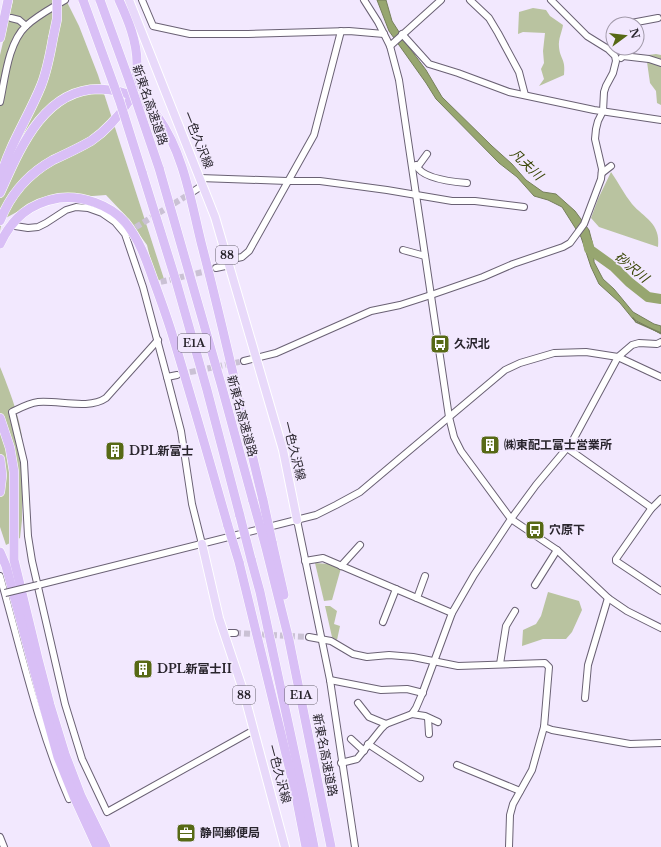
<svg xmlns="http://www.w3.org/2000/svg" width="661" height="847" font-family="'Libre Baskerville','Noto Sans JP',serif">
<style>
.green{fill:#b9c3a0}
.water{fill:#97a670;stroke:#767f5c}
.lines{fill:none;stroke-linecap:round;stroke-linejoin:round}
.stream{stroke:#767f5c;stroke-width:1.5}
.river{stroke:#97a670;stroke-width:10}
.minor-tunnel{stroke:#cac1d4;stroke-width:6;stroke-dasharray:6 3;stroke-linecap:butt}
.minor-casing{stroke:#6a6174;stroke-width:8}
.major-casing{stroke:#fff;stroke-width:10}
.highway-casing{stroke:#fff;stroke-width:10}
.minor{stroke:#fff;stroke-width:6}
.major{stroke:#e8d9fa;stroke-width:8}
.highway{stroke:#d9bff6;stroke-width:9}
.minor-bridge-casing{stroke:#6a6174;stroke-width:8;stroke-linecap:butt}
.highway-bridge-casing{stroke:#fff;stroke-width:10;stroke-linecap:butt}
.minor-bridge{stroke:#fff;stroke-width:6}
.highway-bridge{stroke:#d9bff6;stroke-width:9}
.labels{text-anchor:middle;stroke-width:3.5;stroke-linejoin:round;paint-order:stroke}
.shield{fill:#f2e8fe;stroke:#65606c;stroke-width:1}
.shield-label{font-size:11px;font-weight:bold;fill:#29252d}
.street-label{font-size:12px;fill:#29252d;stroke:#f2e8fe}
.poi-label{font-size:12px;font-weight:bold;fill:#29252d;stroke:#f2e8fe;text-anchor:start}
.water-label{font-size:13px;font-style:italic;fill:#384504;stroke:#f2e8fe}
</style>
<rect width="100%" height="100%" fill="#f2e8fe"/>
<g class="green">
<path d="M13,0h53l13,26 19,49 66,204 -8,2 -9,-36 -22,-30 -19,-20 -67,5 -37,20 -2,11v-176z"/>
<path d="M533,8l13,2 4,6 13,9c-1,7 -5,14 -4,22 1,12 7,12 5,28l-25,11 5,-7 -3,-10 3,-6 -1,-12 2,-18 -22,-1 -5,2 1,-22z"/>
<path d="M656,54l5,1v50l-4,-2 -1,-12 -6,-8 -3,-21 1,-7z"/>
<path d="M611,172c7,10 13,22 21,32 12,14 29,19 26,43l-59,-20 -8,-9 7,-19z"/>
<path d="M0,367c9,22 27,67 22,89v64l-2,18 -14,7 -6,-18z"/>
<path d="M315,563l15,1 11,4 -9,32 -8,1z"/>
<path d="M548,592l31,9 3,9 -10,22 -6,7h-23l-21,7 1,-16 13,-6 5,-8z"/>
<path d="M325,606h5l7,5 -3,13 6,2 -3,14 -5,-3z"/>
</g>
<path class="water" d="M377,0h9l6,21 16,25 18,24 16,27 50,49 20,18 14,16 17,12 13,2 19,17 14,19 5,19v13l9,17 11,10 19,23 21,12 7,2v8l-28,-15 -13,-16 -21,-19 -8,-17 -10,-30 -19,-30 -14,-7 -14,-4 -17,-19 -18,-14 -63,-64 -10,-16 -37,-52z"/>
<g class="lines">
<path class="stream" d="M633,318l3,4 25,11"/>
<path class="river" d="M588,243l1,6 25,18 15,15 19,15 13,2"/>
<g class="minor-tunnel">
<path d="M128,232l63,-39"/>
<path d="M152,284l59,-14"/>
<path d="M181,374l63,-13"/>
<path d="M235,633l74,4"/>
</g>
<defs>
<g id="minor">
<path d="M142,0l11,26 37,8h58l101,-3 35,3"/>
<path d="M470,0l19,18 9,15 21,39 6,23"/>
<path d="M11,18l8,2 7,6"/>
<path d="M626,24l32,-6"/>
<path d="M402,34l27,30 29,9 51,19 85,18 67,10"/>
<path d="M390,46l51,-46"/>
<path d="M623,56l26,3 12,4"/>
<path d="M621,58l2,-2v-8"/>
<path d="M0,102c5,-23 8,-59 26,-76 12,-11 26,-18 39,-26"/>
<path d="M416,165c6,14 38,17 51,18"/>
<path d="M414,166l5,-1 8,-11"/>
<path d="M602,173l9,-7"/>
<path d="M200,178l87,3h33l67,9 65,11h23l49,6"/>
<path d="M194,191l9,-6"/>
<path d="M15,226l13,2 10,-1 8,-4 20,-13 10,-3 12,1 14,5 13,9 10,12 18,53 24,90 14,54 11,73 10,40"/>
<path d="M403,250l22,6"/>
<path d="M228,260l14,-3 7,-6 65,-116 27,-104"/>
<path d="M216,268l14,-3"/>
<path d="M158,340l-52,58c-17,12 -48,2 -68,4 -9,1 -18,6 -26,10l12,50 4,74 4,25 33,143 17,55 25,53 147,-82"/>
<path d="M661,342l-4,2 -18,-1 -7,2 -14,12 -46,85 -36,43 -25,34 46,31 51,48 19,13 34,17"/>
<path d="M244,361l32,-8 95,-42 29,-6 31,-10 52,-18 30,-13 50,-17 7,-4 14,-19 17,-45 1,-10 -7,-30 1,-10 2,-8 5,-10 1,-19 2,-6 7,-13 3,-12 -1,-5 -7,-7 -21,-13 -36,-36"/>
<path d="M167,377l10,-2"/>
<path d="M567,448l82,58 2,3 -35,50v2l45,30"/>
<path d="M651,509l10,-10"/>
<path d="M297,520l33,160 25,167"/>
<path d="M305,561l18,-3 129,55"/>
<path d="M341,566l19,-21"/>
<path d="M0,576c21,74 38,152 69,223"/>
<path d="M38,585l278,-70 20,-10 24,-13 145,-122 15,-7 34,-10 32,-1 32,5 43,20"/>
<path d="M535,585l22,-35"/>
<path d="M417,598l8,-22"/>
<path d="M383,622l13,-33"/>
<path d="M225,633h10"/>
<path d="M309,637l22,4 22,13 14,3 22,-2 24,2 45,9 87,-3 4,4 -5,60 8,3 78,14 31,-1"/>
<path d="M500,664l6,-38 9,-15"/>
<path d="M330,680l51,10 26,-1 16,4"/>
<path d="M585,698l3,-33 20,-67"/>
<path d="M358,703l11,14 17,7"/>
<path d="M412,714l13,2 13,6"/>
<path d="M428,718l1,16"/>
<path d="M351,739l13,12"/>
<path d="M368,744l52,34"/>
<path d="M341,763l16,-4 24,-30 5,-5 21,-8 5,-2 4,-6 6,-14 30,-81 22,-38 37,-56 -50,-68 -7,-14 -5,-20 -50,-337 -9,-34 -12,-24 -14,-22"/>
<path d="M457,765l63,26"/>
<path d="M0,837l4,10"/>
<path d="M509,847l1,-32 3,-11 19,-34 12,-43"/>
</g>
<g id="major">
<path d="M129,0l86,217 68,233 14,70"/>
<path d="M202,544l17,74 24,72 42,157"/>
</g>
<g id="highway">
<path d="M119,0c9,20 18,41 18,63 0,8 -2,17 -2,25"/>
<path d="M0,38l8,-38"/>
<path d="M159,168l62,216 32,117"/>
<path d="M142,172l34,109 31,109 33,126"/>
<path d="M0,180c8,-33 28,-62 41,-94 6,-15 9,-31 12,-48"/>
<path d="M0,193c19,-42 43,-104 99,-104 23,1 46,8 59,28 26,37 33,85 44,129 22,84 40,169 61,254"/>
<path d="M0,221c10,-26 28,-47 53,-61 13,-6 26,-12 38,-19 16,-11 28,-25 38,-40"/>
<path d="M0,244c12,-26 30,-41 59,-46 23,-3 51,7 66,24 14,17 21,37 28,57 7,19 14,38 20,58 19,62 37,126 55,189"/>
<path d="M0,418l10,30 4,24v88l24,99 12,46 15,49 16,42 25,51"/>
<path d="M0,459l2,16 -2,17"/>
<path d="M272,542l12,53"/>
<path d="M265,544l24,96 42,207"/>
<path d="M0,552l6,14 38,141 14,50 17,42 22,48"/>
<path d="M251,559l9,33 43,200 11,55"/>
<path d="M239,562l56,229 11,56"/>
</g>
</defs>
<use href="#minor" class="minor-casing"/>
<use href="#major" class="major-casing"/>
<use href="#highway" class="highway-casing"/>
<use href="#minor" class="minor"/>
<use href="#major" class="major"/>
<use href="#highway" class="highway"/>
<defs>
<path id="minor-bridge" d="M5,593l33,-8"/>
<g id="highway-bridge">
<path d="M83,0l37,102 22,70"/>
<path d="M100,0l29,80 30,88"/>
<path d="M53,38l4,-19v-19"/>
<path d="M263,500l9,42"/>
<path d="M253,501l12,43"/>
<path d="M240,516l11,43"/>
<path d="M228,526l11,36"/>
</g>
</defs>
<use href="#minor-bridge" class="minor-bridge-casing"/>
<use href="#highway-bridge" class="highway-bridge-casing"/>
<use href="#minor-bridge" class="minor-bridge"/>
<use href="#highway-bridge" class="highway-bridge"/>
</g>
<defs>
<symbol id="bus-square" viewBox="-11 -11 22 22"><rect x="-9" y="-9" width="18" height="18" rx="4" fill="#576915" stroke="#f2e8fe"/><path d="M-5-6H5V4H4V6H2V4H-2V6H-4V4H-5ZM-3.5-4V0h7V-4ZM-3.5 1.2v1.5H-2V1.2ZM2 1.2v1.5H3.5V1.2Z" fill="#fff"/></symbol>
<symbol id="building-square" viewBox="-11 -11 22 22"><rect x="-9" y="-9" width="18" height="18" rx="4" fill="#576915" stroke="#f2e8fe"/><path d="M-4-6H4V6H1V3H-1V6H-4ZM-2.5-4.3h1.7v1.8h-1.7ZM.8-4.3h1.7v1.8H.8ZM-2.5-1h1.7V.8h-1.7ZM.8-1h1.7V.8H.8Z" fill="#fff"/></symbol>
<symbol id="office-square" viewBox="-11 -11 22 22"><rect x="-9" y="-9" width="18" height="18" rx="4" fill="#576915" stroke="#f2e8fe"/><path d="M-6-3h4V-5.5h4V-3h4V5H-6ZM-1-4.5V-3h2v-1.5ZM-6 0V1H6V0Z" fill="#fff"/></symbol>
</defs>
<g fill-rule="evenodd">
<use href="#bus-square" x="429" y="333" width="22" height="22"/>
<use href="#building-square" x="479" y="434" width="22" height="22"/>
<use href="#building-square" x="104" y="440" width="22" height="22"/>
<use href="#bus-square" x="524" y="519" width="22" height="22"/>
<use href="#building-square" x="132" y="658" width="22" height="22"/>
<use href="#office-square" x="175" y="822" width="22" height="22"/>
</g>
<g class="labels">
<g class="shield">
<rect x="216" y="246" width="22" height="18" rx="3"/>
<rect x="178" y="334" width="32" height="18" rx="3"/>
<rect x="233" y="686" width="22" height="18" rx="3"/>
<rect x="285" y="686" width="32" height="18" rx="3"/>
</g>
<g class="shield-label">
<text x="227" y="259">88</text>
<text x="194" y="347">E1A</text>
<text x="244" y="699">88</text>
<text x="301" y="699">E1A</text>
</g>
<g class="street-label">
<text transform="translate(150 105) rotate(71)" y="4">新東名高速道路</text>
<text transform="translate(198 140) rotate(68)" y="4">一色久沢線</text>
<text transform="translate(242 416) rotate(75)" y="4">新東名高速道路</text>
<text transform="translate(294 451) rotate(76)" y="4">一色久沢線</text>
<text transform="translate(325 755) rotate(79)" y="4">新東名高速道路</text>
<text transform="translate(279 774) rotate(75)" y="4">一色久沢線</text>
</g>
<g class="poi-label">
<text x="454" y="348">久沢北</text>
<text x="504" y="449">㈱東配工富士営業所</text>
<text x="129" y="455">DPL新富士</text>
<text x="549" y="534">穴原下</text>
<text x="157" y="673">DPL新富士II</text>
<text x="200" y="837">静岡郵便局</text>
</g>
<g class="water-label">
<text transform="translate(527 164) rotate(43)" y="5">凡夫川</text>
<text transform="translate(632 267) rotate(39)" y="5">砂沢川</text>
</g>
</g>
<g transform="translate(625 36) rotate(75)"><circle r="19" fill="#f2e8fe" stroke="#a29aaa"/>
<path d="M0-3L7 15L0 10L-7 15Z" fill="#576915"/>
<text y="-6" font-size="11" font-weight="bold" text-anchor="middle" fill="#29252d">N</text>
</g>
</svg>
